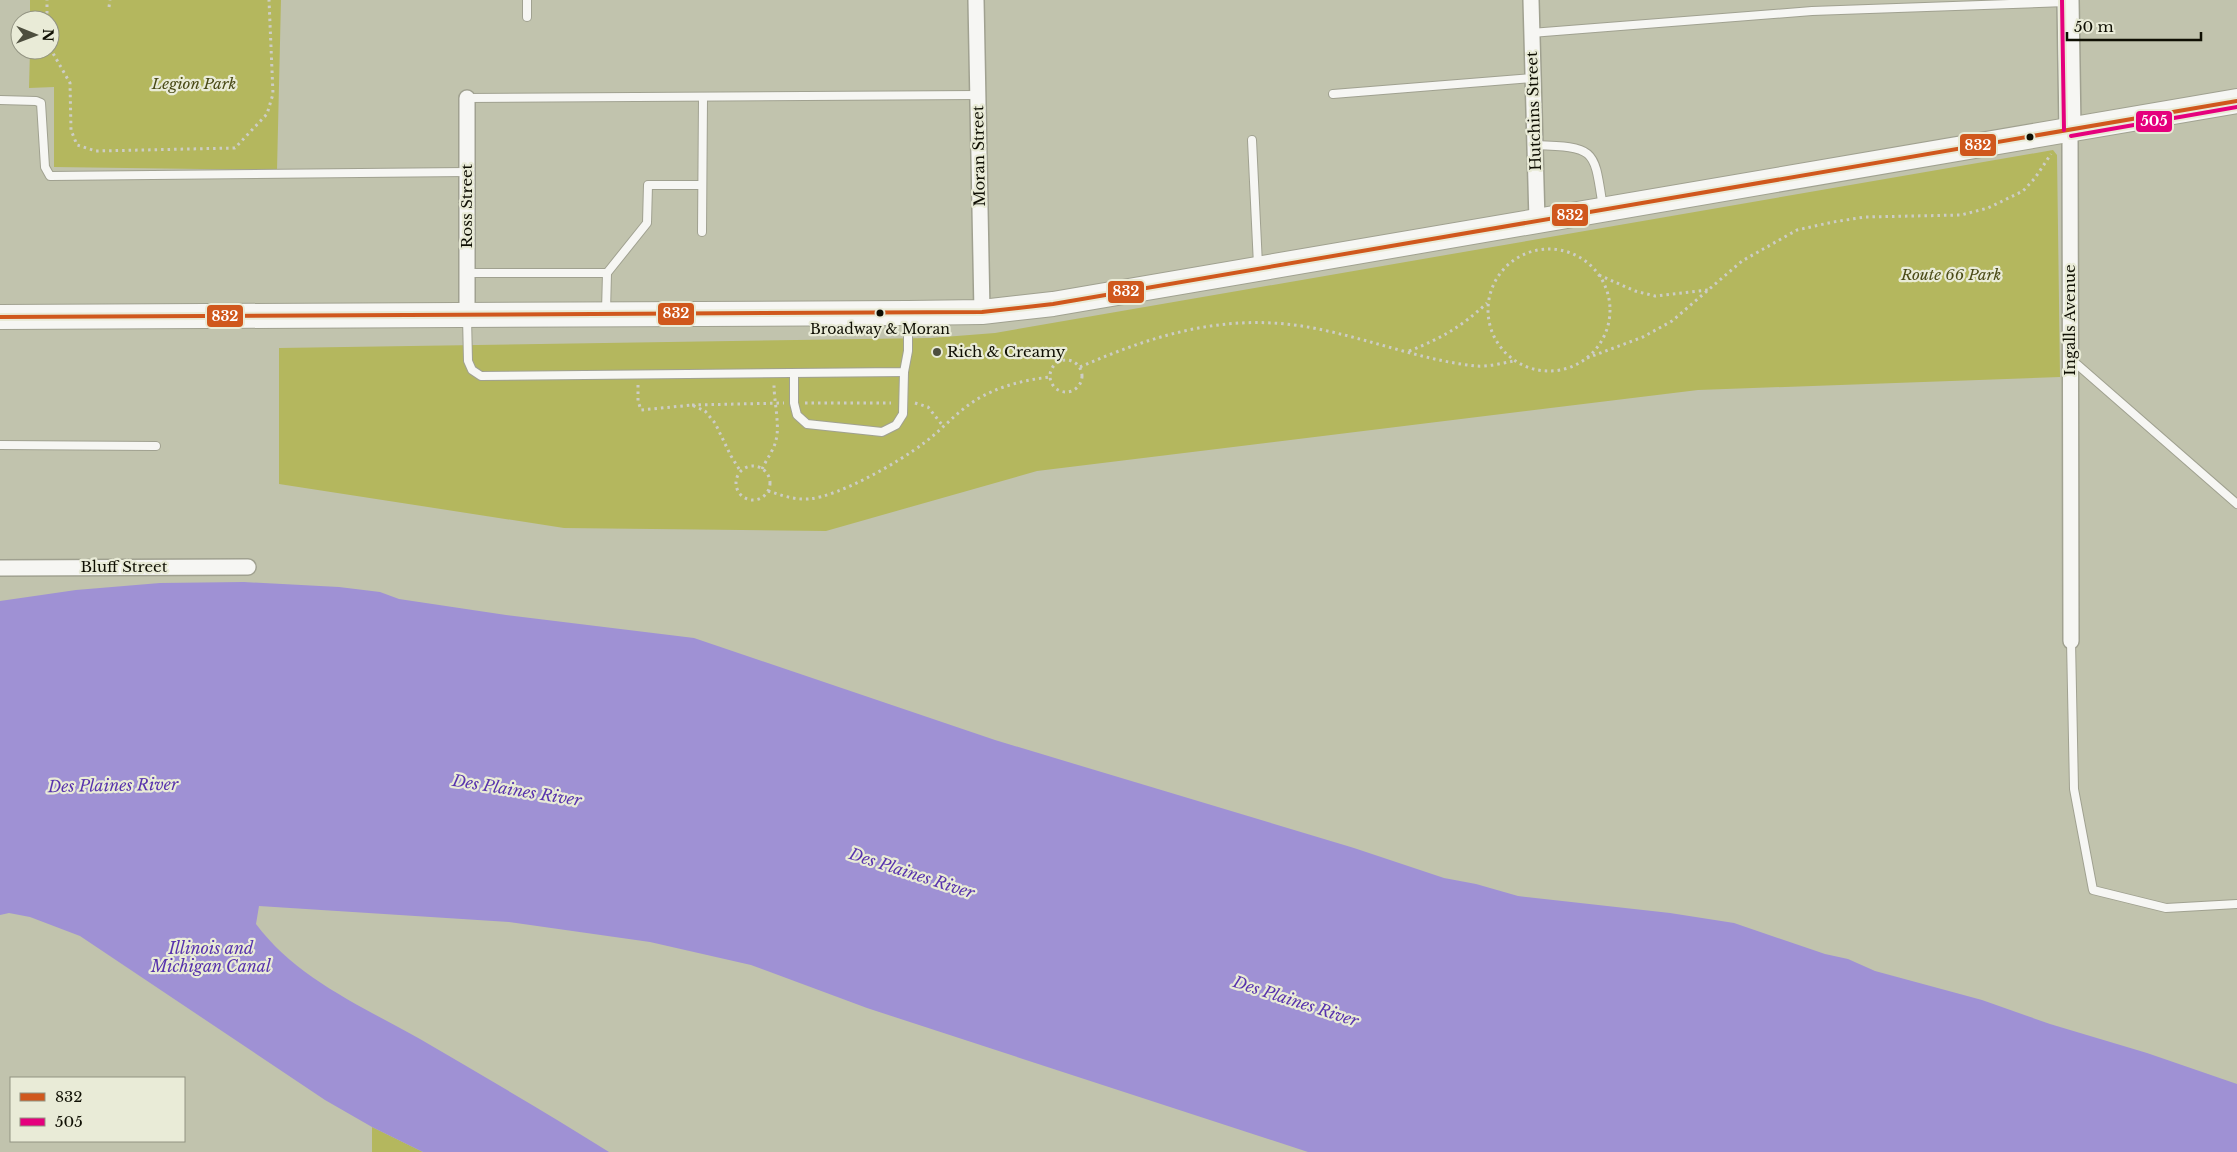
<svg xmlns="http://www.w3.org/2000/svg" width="2237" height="1152" font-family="'Libre Baskerville',serif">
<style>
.green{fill:#b4b75e}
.water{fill:#9f91d4}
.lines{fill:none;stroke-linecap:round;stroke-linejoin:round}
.lane-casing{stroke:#a0a190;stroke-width:10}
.street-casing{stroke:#a0a190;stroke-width:18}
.secondary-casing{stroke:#a0a190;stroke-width:24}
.primary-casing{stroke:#a0a190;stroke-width:26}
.path{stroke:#cdcdc6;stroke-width:3;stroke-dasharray:2.5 4;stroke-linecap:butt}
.lane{stroke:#f6f6f3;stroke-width:8}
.street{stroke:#f6f6f3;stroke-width:15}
.secondary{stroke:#f6f6f3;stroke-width:21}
.primary{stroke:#f6f6f3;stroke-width:24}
.bus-1-casing{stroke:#e9ebd7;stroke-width:8}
.bus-2-casing{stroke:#e9ebd7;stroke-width:8}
.bus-1{stroke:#d0581d;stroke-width:4}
.bus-2{stroke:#e5007d;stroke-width:4}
.bus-dot{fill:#0f0f03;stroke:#e9ebd7;stroke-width:2}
.poi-dot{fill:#4d4e3e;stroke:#e9ebd7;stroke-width:2}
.labels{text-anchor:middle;stroke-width:4.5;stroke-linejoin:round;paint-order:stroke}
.bus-label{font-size:14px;fill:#0f0f03;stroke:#e9ebd7}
.park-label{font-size:15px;font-style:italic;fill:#4a4b17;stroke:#e9ebd7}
.street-label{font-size:15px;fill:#0f0f03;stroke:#e9ebd7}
.poi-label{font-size:15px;fill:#0f0f03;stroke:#e9ebd7;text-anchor:start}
.water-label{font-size:16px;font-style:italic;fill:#5833ad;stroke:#e9ebd7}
.line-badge{stroke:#e9ebd7;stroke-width:2}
.badge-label{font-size:14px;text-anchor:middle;font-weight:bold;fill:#fff}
</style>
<rect width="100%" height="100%" fill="#c1c3ad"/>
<g class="green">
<path d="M30,0h251l-4,170 -223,-3v-80l-25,1 1,-38h20v-30h-20z"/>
<path d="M2053,150l4,5 3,222 -362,13 -661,81 -211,60 -262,-3 -285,-44v-136l652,-10 64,-5z"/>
<path d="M372,1127l51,25h-51z"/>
</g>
<path class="water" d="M244,582l95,5 41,5 19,7 107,16 188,23 301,102 359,108 90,30 32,6 42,12 152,17 64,10 91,31 23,5 27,12 107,29 68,24 97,29 90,31v68h-929l-441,-144 -116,-43 -101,-23 -141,-20 -250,-16 -3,18c40,54 107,83 164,115 63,37 127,74 189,113h-186l-51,-25 -47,-27 -245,-164 -50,-19 -21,-4 -9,2v-314l76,-11 84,-7z"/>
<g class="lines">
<defs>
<g id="lane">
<path d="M527,0v17"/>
<path d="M1531,33l281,-22 254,-9"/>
<path d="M1333,94l200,-16"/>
<path d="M467,98l511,-3"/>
<path d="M0,100l36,1 5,2 4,64 5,9 417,-4"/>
<path d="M1252,140l6,125"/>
<path d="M1535,145c62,2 59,4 68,63"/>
<path d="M702,232l1,-134"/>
<path d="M467,273h140l40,-50 1,-38h54"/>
<path d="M606,311l1,-38"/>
<path d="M467,317l1,44 4,9 9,6 423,-4 4,-21v-36"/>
<path d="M2072,360l165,144"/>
<path d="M794,374v29l3,12 10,9 75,8 14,-7 7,-11 1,-42"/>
<path d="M0,445l156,1"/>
<path d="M2071,641l3,148 19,101 73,18 71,-4"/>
</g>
<g id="street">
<path d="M976,0l6,312"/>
<path d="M1531,0l6,221"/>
<path d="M467,98v217"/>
<path d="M2070,130l1,511"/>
<path d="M0,568l248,-1"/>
</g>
<path id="secondary" d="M2068,0l2,130"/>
<path id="primary" d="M0,317l908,-4 74,-1 71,-8 1184,-203"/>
</defs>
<use href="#lane" class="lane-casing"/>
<use href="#street" class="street-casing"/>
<use href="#secondary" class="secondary-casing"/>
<use href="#primary" class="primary-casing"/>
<g class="path">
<path d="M109,7l1,-7"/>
<path d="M47,20v-20"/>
<path d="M50,48l20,35 1,47 6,15 19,6 139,-3 32,-34 6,-20 -4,-94"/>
<circle cx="1549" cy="310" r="61"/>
<path d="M1599,275l36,16 20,5 53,-6"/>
<path d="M1409,351c33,-13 52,-24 78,-48"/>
<path d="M1587,358l56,-21 29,-16 70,-60 55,-31 36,-8 32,-5 96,-2 27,-7 35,-17 12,-13 16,-24"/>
<circle cx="1066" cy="376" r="16"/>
<path d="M1080,367c78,-34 152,-56 238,-38 51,10 107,32 158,37 12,1 26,-3 38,-5"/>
<path d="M638,385v16l3,9 51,-5 13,6 10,12 16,33 10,16"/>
<path d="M805,403h86"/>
<path d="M915,403l13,4 15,19"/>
<path d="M692,405l92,-2"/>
<circle cx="753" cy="483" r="17"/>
<path d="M762,469c4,-9 12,-19 14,-29 4,-14 -2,-39 -2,-55"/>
<path d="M768,491c13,4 26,9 41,8 31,-3 90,-37 115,-56 20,-15 35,-34 57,-46 22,-12 44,-17 69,-20"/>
</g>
<use href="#lane" class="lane"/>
<use href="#street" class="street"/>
<use href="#secondary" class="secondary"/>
<use href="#primary" class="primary"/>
<defs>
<path id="bus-1" d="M0,317l982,-5 71,-8 1184,-203"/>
<g id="bus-2">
<path d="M2062,0l2,130"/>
<path d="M2071,136l166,-29"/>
</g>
</defs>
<use href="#bus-1" class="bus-1-casing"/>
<use href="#bus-2" class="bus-2-casing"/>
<use href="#bus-1" class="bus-1"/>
<use href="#bus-2" class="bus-2"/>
</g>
<g class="bus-dot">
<circle cx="2030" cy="137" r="4.5"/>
<circle cx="880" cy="313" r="4.5"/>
</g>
<circle class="poi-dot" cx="937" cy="352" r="5"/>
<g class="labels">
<g class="bus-label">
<text x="880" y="334">Broadway &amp; Moran</text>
</g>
<g class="park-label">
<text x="194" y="89">Legion Park</text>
<text x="1951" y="280">Route 66 Park</text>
</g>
<g class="street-label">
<text transform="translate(1534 111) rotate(-92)" y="5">Hutchins Street</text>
<text transform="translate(979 156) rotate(-91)" y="5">Moran Street</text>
<text transform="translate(467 206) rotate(-90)" y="5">Ross Street</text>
<text transform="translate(2070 320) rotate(-90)" y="5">Ingalls Avenue</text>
<text x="124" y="572">Bluff Street</text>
</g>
<g class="poi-label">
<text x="947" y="357">Rich &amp; Creamy</text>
</g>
<g class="water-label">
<text transform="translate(113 785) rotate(-1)" y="6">Des Plaines River</text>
<text transform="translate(517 790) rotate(9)" y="6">Des Plaines River</text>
<text transform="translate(912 873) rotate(18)" y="6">Des Plaines River</text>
<text x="211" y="954">Illinois and<tspan x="211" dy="18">Michigan Canal</tspan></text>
<text transform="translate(1296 1001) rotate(18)" y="6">Des Plaines River</text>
</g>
</g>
<g class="line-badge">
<rect x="2135" y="110" width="38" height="23" rx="5" fill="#e5007d"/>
<rect x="1959" y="133" width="38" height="24" rx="5" fill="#d0581d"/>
<rect x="1551" y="203" width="38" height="24" rx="5" fill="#d0581d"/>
<rect x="1107" y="280" width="38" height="24" rx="5" fill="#d0581d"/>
<rect x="657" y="302" width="38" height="24" rx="5" fill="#d0581d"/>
<rect x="206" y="304" width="38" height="24" rx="5" fill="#d0581d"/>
</g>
<g class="badge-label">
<text x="2154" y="126">505</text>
<text x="1978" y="150">832</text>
<text x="1570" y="220">832</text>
<text x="1126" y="296">832</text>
<text x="676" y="318">832</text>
<text x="225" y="321">832</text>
</g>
<rect x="10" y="1077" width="175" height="65" fill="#e9ebd7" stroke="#929382"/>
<rect x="20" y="1093" width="25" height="8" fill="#d0581d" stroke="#929382"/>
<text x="55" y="1102" font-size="15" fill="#0f0f03">832</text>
<rect x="20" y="1118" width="25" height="8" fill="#e5007d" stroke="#929382"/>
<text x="55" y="1127" font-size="15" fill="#0f0f03">505</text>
<g transform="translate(35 35) rotate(91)"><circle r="24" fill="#e9ebd7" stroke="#929382"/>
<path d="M0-4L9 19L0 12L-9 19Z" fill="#4d4e3e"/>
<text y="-8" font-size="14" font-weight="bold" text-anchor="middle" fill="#0f0f03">N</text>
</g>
<path d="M2067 32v8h134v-8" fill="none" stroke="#0f0f03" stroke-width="2.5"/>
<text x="2074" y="32" font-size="15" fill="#0f0f03" stroke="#e9ebd7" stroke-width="4" paint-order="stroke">50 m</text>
</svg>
